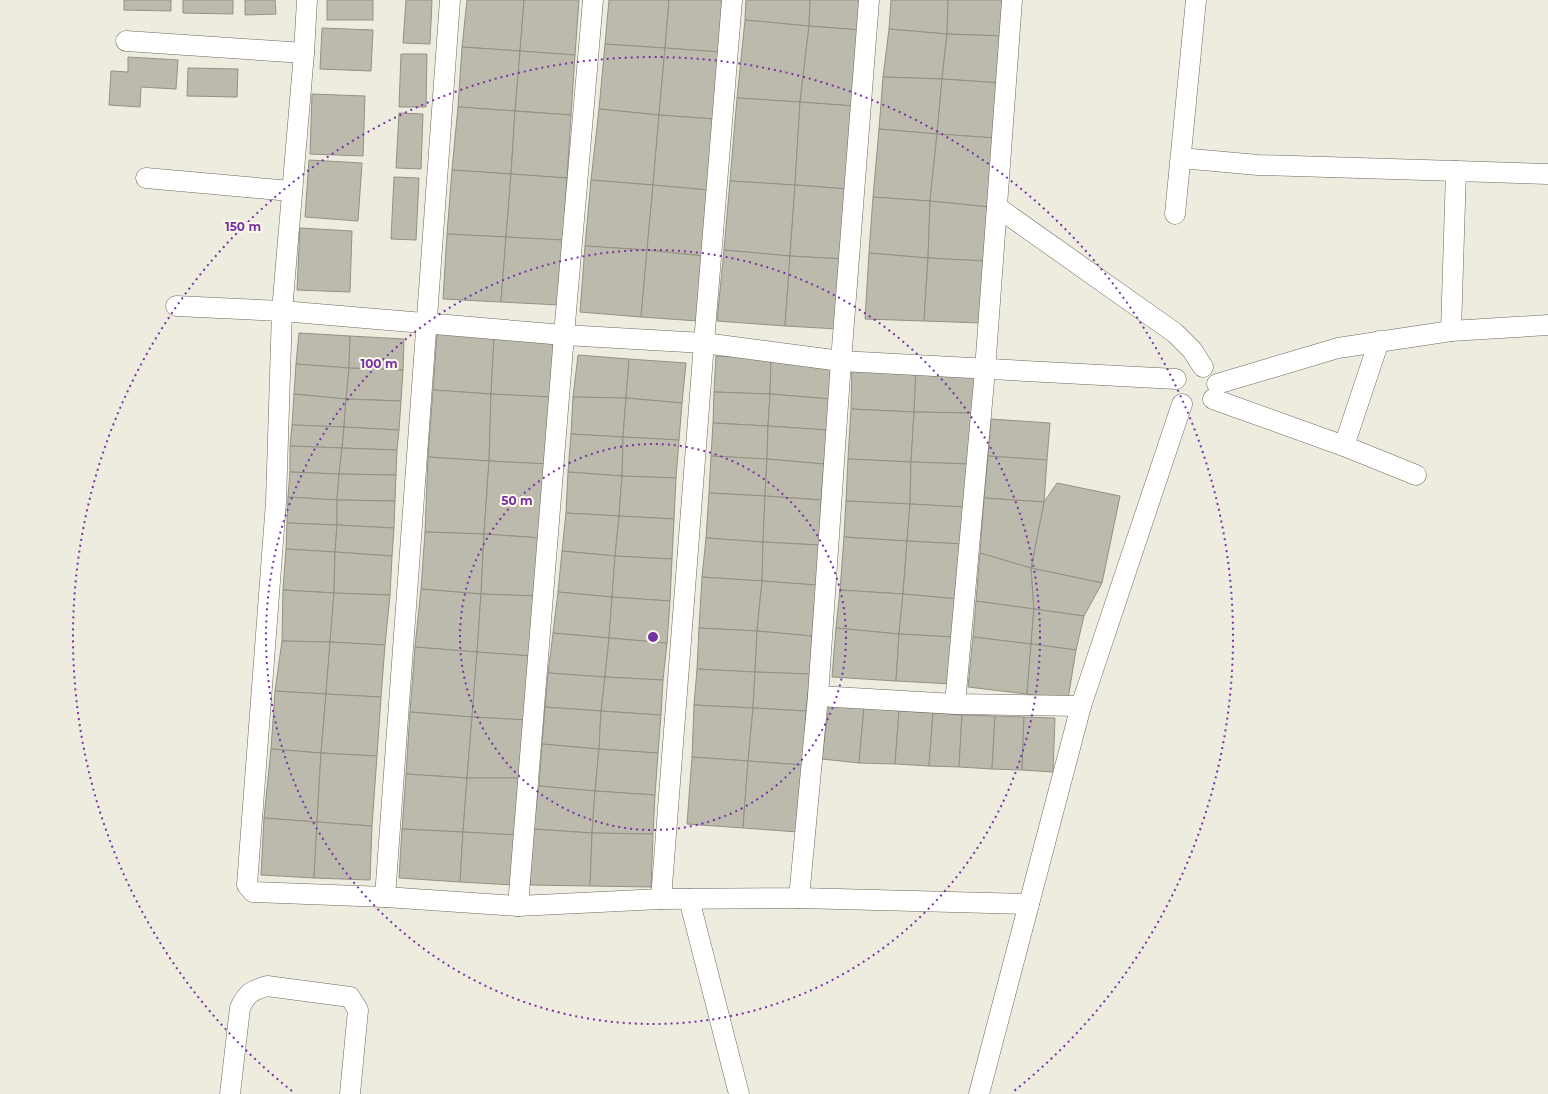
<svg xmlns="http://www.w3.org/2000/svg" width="1548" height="1094" font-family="Montserrat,sans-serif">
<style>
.building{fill:#bcbaac;stroke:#939184}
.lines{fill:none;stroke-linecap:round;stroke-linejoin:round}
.street-casing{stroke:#6b685c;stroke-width:21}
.street{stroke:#fff;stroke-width:20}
.ring{fill:none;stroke:#7932a5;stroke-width:2;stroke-dasharray:2 4}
.centre{fill:#7932a5;stroke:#fcf9eb;stroke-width:2}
.ring-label{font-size:12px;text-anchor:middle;font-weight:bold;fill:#7932a5;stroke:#fcf9eb;stroke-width:4;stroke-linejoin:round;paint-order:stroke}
</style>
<rect width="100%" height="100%" fill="#eeecde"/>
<g class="building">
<path d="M124,0h47v11l-47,-1z"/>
<path d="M183,0h50v14l-50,-1z"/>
<path d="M245,0h30l1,14 -31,1z"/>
<rect x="327" y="0" width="46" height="20"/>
<path d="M406,0h26l-2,44 -27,-1z"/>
<path d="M467,0h57l-4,51 -58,-4z"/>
<path d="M524,0h55l-4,55 -55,-4z"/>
<path d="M609,0h60l-4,48 -60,-4z"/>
<path d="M669,0h56l-5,52 -55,-4z"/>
<path d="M746,0h64l-1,26 -64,-6z"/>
<path d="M810,0h52l-1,30 -52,-4z"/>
<path d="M891,0h57l-1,34 -58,-5z"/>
<path d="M948,0h58l-2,36 -57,-2z"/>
<path d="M745,20l64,6 -9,76 -63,-4z"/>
<path d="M809,26l52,4 -7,76 -54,-4z"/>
<path d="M322,28l51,2 -2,41 -51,-2z"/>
<path d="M889,29l58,5 -5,45 -59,-2z"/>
<path d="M947,34l57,2 -2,47 -60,-4z"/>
<path d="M605,44l60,4 -6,67 -60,-6z"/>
<path d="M462,47l58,4 -5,60 -57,-4z"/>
<path d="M665,48l55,4 -5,67 -56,-4z"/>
<path d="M520,51l55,4 -4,60 -56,-4z"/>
<path d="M401,54h26l-1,53h-27z"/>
<path d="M128,57l50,3 -2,29 -35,-2 -1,20 -31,-2 2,-34 17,1z"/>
<path d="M188,68l50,1 -1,28 -50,-1z"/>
<path d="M883,77l59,2 -5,55 -58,-5z"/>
<path d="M942,79l60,4 -6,55 -59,-4z"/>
<path d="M312,94l53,2 -2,60 -53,-2z"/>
<path d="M737,98l63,4 -5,83 -65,-4z"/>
<path d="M800,102l54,4 -6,83 -53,-4z"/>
<path d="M458,107l57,4 -4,63 -59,-4z"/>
<path d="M599,109l60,6 -6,70 -62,-5z"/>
<path d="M515,111l56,4 -4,63 -56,-4z"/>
<path d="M399,113l24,1 -2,55 -25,-1z"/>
<path d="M659,115l56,4 -6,71 -56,-5z"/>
<path d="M879,129l58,5 -7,67 -57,-4z"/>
<path d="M937,134l59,4 -6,69 -60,-6z"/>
<path d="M309,160l53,3 -4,58 -53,-4z"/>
<path d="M452,170l59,4 -5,63 -59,-3z"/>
<path d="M511,174l56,4 -4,62 -57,-3z"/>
<path d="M394,177l25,1 -3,62 -25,-1z"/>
<path d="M591,180l62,5 -6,65 -62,-4z"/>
<path d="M730,181l65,4 -5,71 -66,-6z"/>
<path d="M653,185l56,5 -5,66 -57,-6z"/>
<path d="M795,185l53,4 -5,70 -53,-3z"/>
<path d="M873,197l57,4 -2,57 -59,-5z"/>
<path d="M930,201l60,6 -5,54 -57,-3z"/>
<path d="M300,228l52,3 -2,61 -53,-2z"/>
<path d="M447,234l59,3 -5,65 -58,-3z"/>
<path d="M506,237l57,3 -4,65 -58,-3z"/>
<path d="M585,246l62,4 -6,67 -61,-5z"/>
<path d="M647,250l57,6 -6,65 -57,-4z"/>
<path d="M724,250l66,6 -5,70 -68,-5z"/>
<path d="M869,253l59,5 -4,63 -59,-2z"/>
<path d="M790,256l53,3 -5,70 -53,-3z"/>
<path d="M928,258l57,3 -4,62 -57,-2z"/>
<path d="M299,333l51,3 -1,32 -53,-4z"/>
<path d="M437,334l57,3 -3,57 -58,-4z"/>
<path d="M350,336l54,3 -1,31 -54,-2z"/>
<path d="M494,337l62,5 -4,55 -61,-3z"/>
<path d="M578,355l51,4 -3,39 -53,-1z"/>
<path d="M716,356l55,3 -1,35 -56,-2z"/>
<path d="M629,359l57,4 -4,40 -56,-5z"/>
<path d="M771,359l61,3 -2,37 -60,-5z"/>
<path d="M296,364l53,4 -3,31 -52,-5z"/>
<path d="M852,364l64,3 -2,45 -63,-3z"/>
<path d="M916,367l59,5 -2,41 -59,-1z"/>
<path d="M349,368l54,2 -2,31 -55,-2z"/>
<path d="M433,390l58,4 -2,67 -61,-4z"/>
<path d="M714,392l56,2 -2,32 -55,-3z"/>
<path d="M294,394l52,5 -2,28 -52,-2z"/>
<path d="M491,394l61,3 -4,67 -59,-3z"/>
<path d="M770,394l60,5 -3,31 -59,-4z"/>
<path d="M573,397l53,1 -3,39 -52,-3z"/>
<path d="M626,398l56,5 -3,37 -56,-3z"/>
<path d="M346,399l55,2 -2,29 -55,-3z"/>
<path d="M851,409l63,3 -3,50 -63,-3z"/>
<path d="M914,412l59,1 -4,51 -58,-2z"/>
<path d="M991,419l59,4 -3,37 -59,-4z"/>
<path d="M713,423l55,3 -1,33 -56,-3z"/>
<path d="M292,425l52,2 -2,21 -52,-2z"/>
<path d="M768,426l59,4 -3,34 -57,-5z"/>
<path d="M344,427l55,3 -2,20 -55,-2z"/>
<path d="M571,434l52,3 -1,39 -54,-4z"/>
<path d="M623,437l56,3 -3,38 -54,-2z"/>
<path d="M290,446l52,2 -3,26 -49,-2z"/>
<path d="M342,448l55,2 -1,25 -57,-1z"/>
<path d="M711,456l56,3 -2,37 -56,-3z"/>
<path d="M988,456l59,4 -3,42 -60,-4z"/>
<path d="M428,457l61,4 -5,73 -59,-2z"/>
<path d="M767,459l57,5 -3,36 -56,-4z"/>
<path d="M848,459l63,3 -1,42 -64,-3z"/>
<path d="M489,461l59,3 -6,74 -58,-4z"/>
<path d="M911,462l58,2 -3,43 -56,-3z"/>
<path d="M290,472l49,2 -2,26 -49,-3z"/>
<path d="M568,472l54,4 -3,40 -53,-3z"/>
<path d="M339,474l57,1 -1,26 -58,-1z"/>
<path d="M622,476l54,2 -2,41 -55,-3z"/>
<path d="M1057,483l63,13 -18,87 -71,-15 13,-66z"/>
<path d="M709,493l56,3 -2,46 -57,-4z"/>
<path d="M765,496l56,4 -2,45 -56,-3z"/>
<path d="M288,497l49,3v25l-50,-2z"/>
<path d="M984,498l60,4 -13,66 -51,-15z"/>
<path d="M337,500l58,1 -1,27 -57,-3z"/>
<path d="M846,501l64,3 -3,37 -63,-4z"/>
<path d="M910,504l56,3 -3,37 -56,-3z"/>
<path d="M566,513l53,3 -4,40 -53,-5z"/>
<path d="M619,516l55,3 -2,40 -57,-3z"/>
<path d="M287,523l50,2 -2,27 -49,-3z"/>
<path d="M337,525l57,3 -2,28 -57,-4z"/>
<path d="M425,532l59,2 -3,60 -60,-5z"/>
<path d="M484,534l58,4 -4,58 -57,-2z"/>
<path d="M844,537l63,4 -4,53 -63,-4z"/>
<path d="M706,538l57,4 -1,39 -60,-4z"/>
<path d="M907,541l56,3 -4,55 -56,-5z"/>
<path d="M763,542l56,3 -3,40 -54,-4z"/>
<path d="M286,549l49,3 -1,41 -51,-3z"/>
<path d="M562,551l53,5 -3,41 -54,-5z"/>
<path d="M335,552l57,4 -2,39 -56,-2z"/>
<path d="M980,553l51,15 3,41 -58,-8z"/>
<path d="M615,556l57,3 -2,42 -58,-4z"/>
<path d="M1031,568l71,15 -18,33 -50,-7z"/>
<path d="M702,577l60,4 -5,50 -58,-3z"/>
<path d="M762,581l54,4 -4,51 -55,-5z"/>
<path d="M421,589l60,5 -4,58 -62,-5z"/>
<path d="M283,590l51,3 -4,49 -48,-1z"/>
<path d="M840,590l63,4 -4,40 -63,-6z"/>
<path d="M558,592l54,5 -3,41 -56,-5z"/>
<path d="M334,593l56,2 -5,50 -55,-3z"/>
<path d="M481,594l57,2 -6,60 -55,-4z"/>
<path d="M903,594l56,5 -5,38 -55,-3z"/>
<path d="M612,597l58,4 -3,42 -58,-5z"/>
<path d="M976,601l58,8 -3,35 -58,-7z"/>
<path d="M1034,609l50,7 -8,34 -45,-6z"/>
<path d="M699,628l58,3 -2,41 -58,-3z"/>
<path d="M836,628l63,6 -3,47 -64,-4z"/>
<path d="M757,631l55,5 -2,38 -55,-2z"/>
<path d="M553,633l56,5 -4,39 -57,-4z"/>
<path d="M899,634l55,3 -2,47 -56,-3z"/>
<path d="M973,637l58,7 -4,50 -59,-7z"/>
<path d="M609,638l58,5 -4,37 -58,-3z"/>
<path d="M282,641l48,1 -4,52 -51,-3z"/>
<path d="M330,642l55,3 -4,52 -55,-3z"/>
<path d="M1031,644l45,6 -8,49 -41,-5z"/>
<path d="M415,647l62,5 -5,65 -62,-5z"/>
<path d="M477,652l55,4 -4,64 -56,-3z"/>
<path d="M697,669l58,3 -2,36 -59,-3z"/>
<path d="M755,672l55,2 -4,37 -53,-3z"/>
<path d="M548,673l57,4 -4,34 -56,-4z"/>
<path d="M605,677l58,3 -2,35 -60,-4z"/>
<path d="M275,691l51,3 -5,59 -50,-4z"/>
<path d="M326,694l55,3 -4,59 -56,-3z"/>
<path d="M829,704l35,3 -5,56 -37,-4z"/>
<path d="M694,705l59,3 -5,53 -56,-4z"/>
<path d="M545,707l56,4 -2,38 -57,-5z"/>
<path d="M864,707l35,4 -4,53 -36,-1z"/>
<path d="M753,708l53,3 -3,54 -55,-4z"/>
<path d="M601,711l60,4 -3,38 -59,-4z"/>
<path d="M899,711l34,2 -4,53 -34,-2z"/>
<path d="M410,712l62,5 -5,61 -61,-4z"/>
<path d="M933,713l29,2 -3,52 -30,-1z"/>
<path d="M962,715l33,1 -3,53 -33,-2z"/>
<path d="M995,716l29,1 -2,53 -30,-1z"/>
<path d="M472,717l56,3 -7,58h-54z"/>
<path d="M1024,717l31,1 -2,54 -31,-2z"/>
<path d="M542,744l57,5 -4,42 -56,-5z"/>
<path d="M271,749l50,4 -4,69 -53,-4z"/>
<path d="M599,749l59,4 -3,42 -60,-4z"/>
<path d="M321,753l56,3 -5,70 -55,-4z"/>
<path d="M692,757l56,4 -5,67 -56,-4z"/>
<path d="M748,761l55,4 -5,67 -55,-4z"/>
<path d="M406,774l61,4 -4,54 -61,-3z"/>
<path d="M467,778h54l-4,57 -54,-3z"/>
<path d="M539,786l56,5 -3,42 -59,-4z"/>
<path d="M595,791l60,4 -2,39 -61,-1z"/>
<path d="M264,818l53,4 -3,56 -53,-3z"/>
<path d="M317,822l55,4 -2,54 -56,-2z"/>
<path d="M402,829l61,3 -3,50 -61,-4z"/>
<path d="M533,829l59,4 -2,53 -60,-1z"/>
<path d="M463,832l54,3 -3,50 -54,-3z"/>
<path d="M592,833l61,1 -2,53 -61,-1z"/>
</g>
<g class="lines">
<defs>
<g id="street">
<path d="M307,0l-3,53 -22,258 -6,191 -29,383 6,7 132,5 133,9 143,-7 138,-1 19,-202 23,-335 28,-361"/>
<path d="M126,41l178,12"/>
<path d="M1181,158l77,7 198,6"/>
<path d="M146,178l145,13"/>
<path d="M997,207l178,126 17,17 11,17"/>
<path d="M1175,214l21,-214"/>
<path d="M176,306l106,5 282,24 140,8 137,18 335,18"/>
<path d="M1451,331l5,-160 92,3"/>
<path d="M1217,384l121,-36 113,-17 97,-6"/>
<path d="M1213,399l131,47 72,29"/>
<path d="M1344,446l35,-105"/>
<path d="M818,696l137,8 126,2"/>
<path d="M955,704l30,-334 27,-370"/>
<path d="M385,897l65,-897"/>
<path d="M799,898l230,6"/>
<path d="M661,899l43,-556 28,-343"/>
<path d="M689,899l50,195"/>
<path d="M518,906l46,-571 29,-335"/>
<path d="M230,1094l10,-86c7,-15 11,-17 27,-22l83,11 8,13 -8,84"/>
<path d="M979,1094l102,-388 101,-302"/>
</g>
</defs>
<use href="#street" class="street-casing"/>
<use href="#street" class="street"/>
</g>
<g class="ring">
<circle cx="653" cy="637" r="193"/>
<circle cx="653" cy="637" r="387"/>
<path d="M292 1091A580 580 0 1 1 1014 1091"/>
</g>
<circle cx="653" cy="637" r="6" class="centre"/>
<g class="ring-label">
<text x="243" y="231">150 m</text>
<text x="379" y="368">100 m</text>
<text x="517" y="505">50 m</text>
</g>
</svg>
